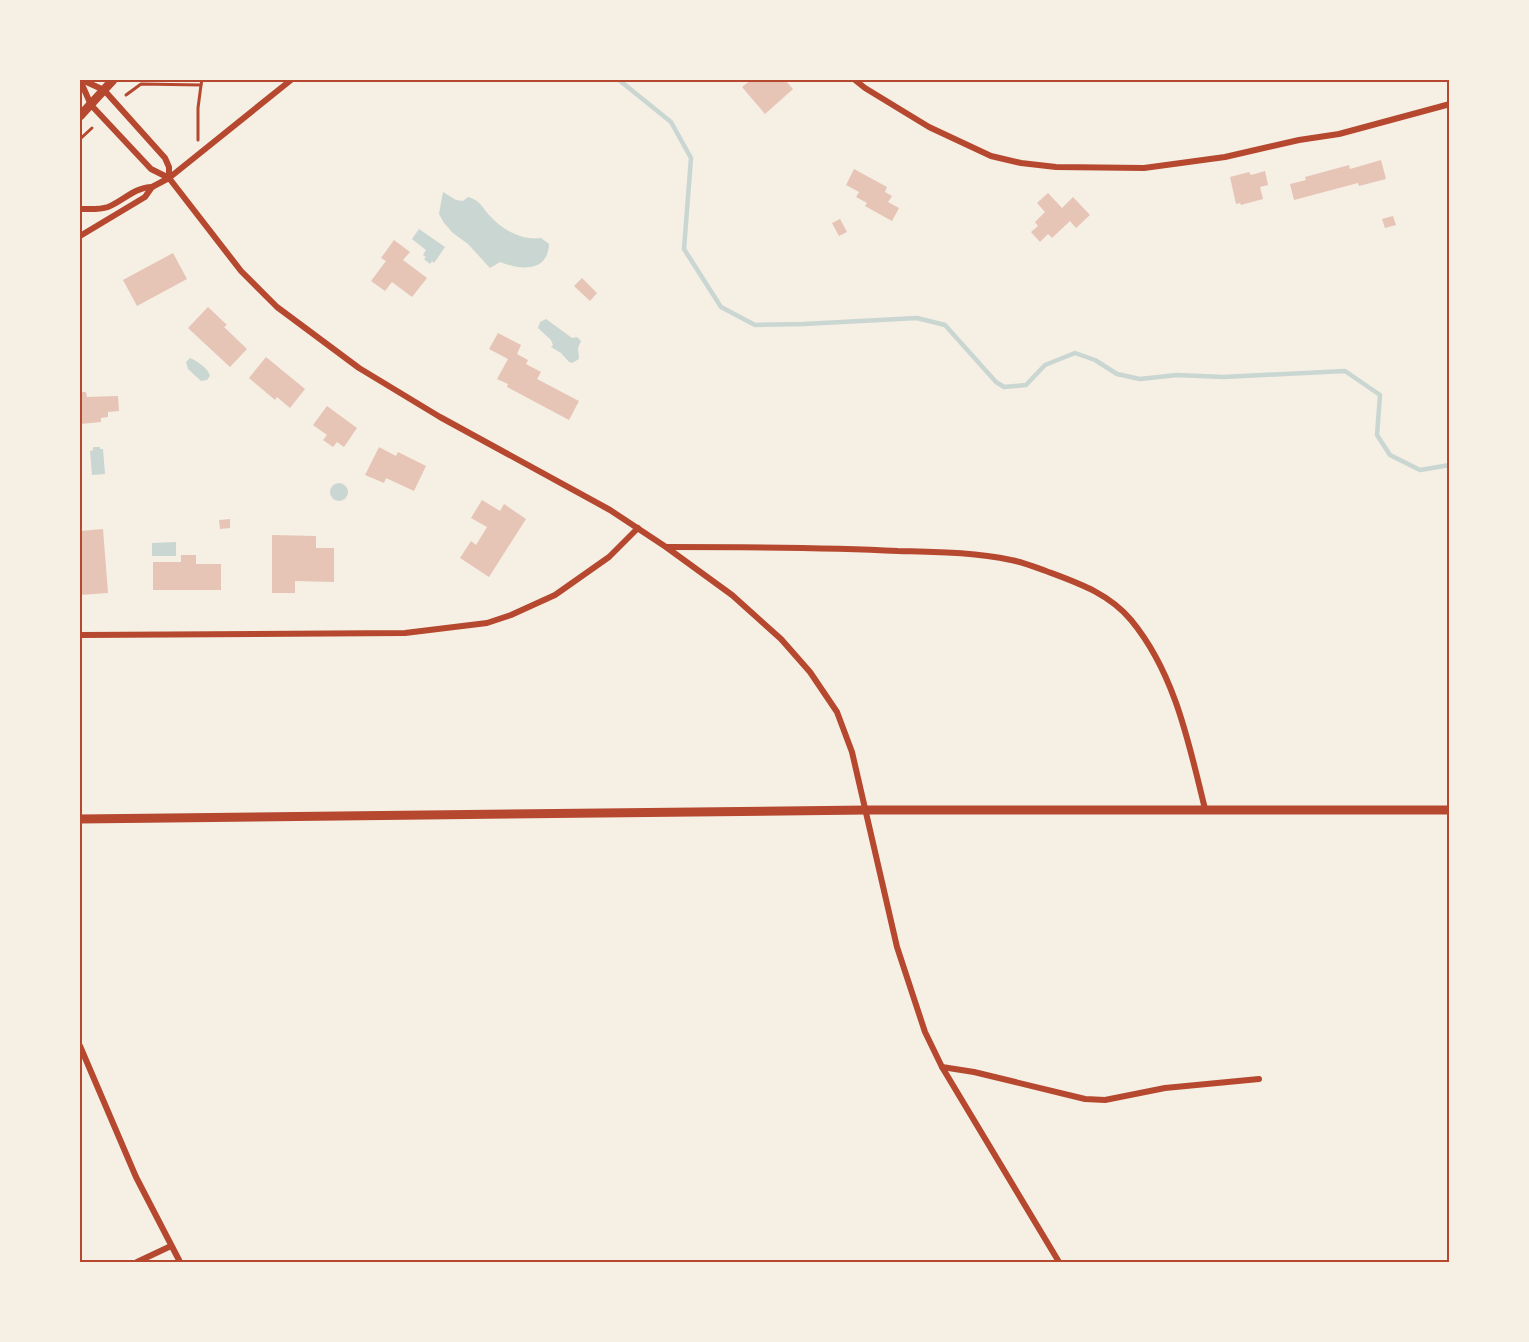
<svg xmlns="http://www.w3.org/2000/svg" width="1529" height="1342" font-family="'Alegreya Sans',sans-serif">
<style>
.water{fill:#c9d6d2}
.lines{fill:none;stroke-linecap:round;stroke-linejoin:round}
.stream{stroke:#c9d6d2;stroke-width:4.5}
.building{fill:#e6c5b7}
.path{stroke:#b5482f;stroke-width:3}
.minor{stroke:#b5482f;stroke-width:6}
.tertiary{stroke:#b5482f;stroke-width:9}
.neatline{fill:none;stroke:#b5482f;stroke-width:2}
</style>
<rect width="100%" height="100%" fill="#f6efe4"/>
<g class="water">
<path d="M443,192l13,8 7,1 5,-4c13,4 13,9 22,19 13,14 32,25 51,22l8,6c-1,29 -30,26 -49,18l-10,6 -22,-24 -15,-11 -9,-10 -5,-9z"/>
<path d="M419,229l26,18 -11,16 -2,-2 -2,3 -6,-5 2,-2 -3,-2 3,-5 -14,-11z"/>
<path d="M546,319l26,19 5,-1 4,4 -3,7 1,11 -7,4 -3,-1 -8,-9 -10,-6 2,-2 -2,-5 -13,-12 2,-6z"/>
<path d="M190,358c7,3 18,10 20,18l-3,4 -6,1 -13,-12 -2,-7z"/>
<path d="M93,447h7v2h3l2,25 -13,1 -2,-24 3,-1z"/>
<circle cx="339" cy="492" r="9"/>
<path d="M176,542v14h-24v-13z"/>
</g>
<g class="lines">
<path class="stream" d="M619,80l52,42 20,36 -7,91 37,58 34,18 49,-1 113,-6 28,7 51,57 8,5 22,-2 19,-20 30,-12 20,7 22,14 23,5 37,-4 46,2 122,-6 35,24 -3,40 13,20 30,15 30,-5"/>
</g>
<g class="building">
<path d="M751,80h34l8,9 -28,25 -23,-27z"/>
<path d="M1381,160l5,19 -27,7 -1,-3 -64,17 -4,-16 16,-4 -1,-3 44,-12 1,4z"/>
<path d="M854,169l33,18 -2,5 7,4 -4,6 11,6 -7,13 -27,-15 2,-3 -11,-6 3,-5 -13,-7z"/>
<path d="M1265,171l3,14 -8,2 3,12 -22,6 -1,-2 -4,1 -6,-27 19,-5 2,3z"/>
<path d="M1048,193l14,15 11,-11 17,18 -14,13 -6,-7 -18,17 -4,-4 -8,8 -9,-10 7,-6 -3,-4 10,-10 -8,-9z"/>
<path d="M1393,216l3,9 -11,3 -3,-9z"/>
<path d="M840,219l7,13 -8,4 -7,-13z"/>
<path d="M394,240l16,12 -7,8 24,18 -15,19 -20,-15 -7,9 -14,-10 15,-20 -5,-3z"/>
<path d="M173,253l14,26 -50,27 -14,-26z"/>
<path d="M582,278l15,15 -7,8 -16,-15z"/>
<path d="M208,307l19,18 -3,2 23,22 -17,18 -42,-39z"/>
<path d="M498,333l23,12 -4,9 11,6 -2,4 15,8 -4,7 42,22 -10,19 -62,-33 1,-3 -11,-5 11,-20 -19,-10z"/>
<path d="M266,357l39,32 -15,19 -13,-11 -2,3 -26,-22z"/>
<path d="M80,392h6l1,5 31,-1 1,15 -11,1v5l-7,1v4l-21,2z"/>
<path d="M327,406l30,22 -13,19 -7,-5 -4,5 -10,-7 4,-5 -14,-10z"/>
<path d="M379,447l17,9 2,-4 28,14 -12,25 -28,-13 -2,5 -19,-8z"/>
<path d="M482,500l18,11 4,-7 22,15 -37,58 -29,-19 11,-17 5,4 11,-18 -16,-9z"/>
<path d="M230,519v9l-10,1 -1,-9z"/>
<path d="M103,529l5,64 -28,2v-64z"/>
<path d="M272,535l44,1v12h18v34l-39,-1v12h-23z"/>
<path d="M181,555h15v9h25v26h-68v-28h28z"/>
</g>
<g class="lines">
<g class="path">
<path d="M126,95l15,-11 60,1 1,-5"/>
<path d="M80,139l12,-11"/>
<path d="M198,140v-32l3,-23"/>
</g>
<g class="minor">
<path d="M80,80l11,25 60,64 18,9 72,93 36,36 82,61 81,49 170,93 56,37 66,48 49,44 29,33 27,40 15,40 45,195 28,85 17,35 117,195"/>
<path d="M82,80l22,10 61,68 4,9v11"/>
<path d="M855,80l10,8 64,39 62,29 30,7 35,4 88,1 81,-11 74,-17 40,-6 111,-30"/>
<path d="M80,209c9,0 19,1 28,-2 15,-6 27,-20 44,-20"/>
<path d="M80,236l65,-39 7,-10 17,-9 122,-98"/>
<path d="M667,547c77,0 154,0 231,4 38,1 76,1 113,9 12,2 24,7 35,11 32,12 62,22 85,49 44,53 58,124 74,189"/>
<path d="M80,635l325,-2 82,-10 24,-8 44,-20 54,-38 29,-29"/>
<path d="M80,1046l56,131 44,85"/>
<path d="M942,1067l32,5 111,27 20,1 60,-12 94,-9"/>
<path d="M137,1262l34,-16"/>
</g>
<g class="tertiary">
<path d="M80,116l33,-36"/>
<path d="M80,819l787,-9h583"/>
</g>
</g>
<rect width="1529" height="1342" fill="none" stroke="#f6efe4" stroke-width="162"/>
<rect x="81" y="81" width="1367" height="1180" class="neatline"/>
</svg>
